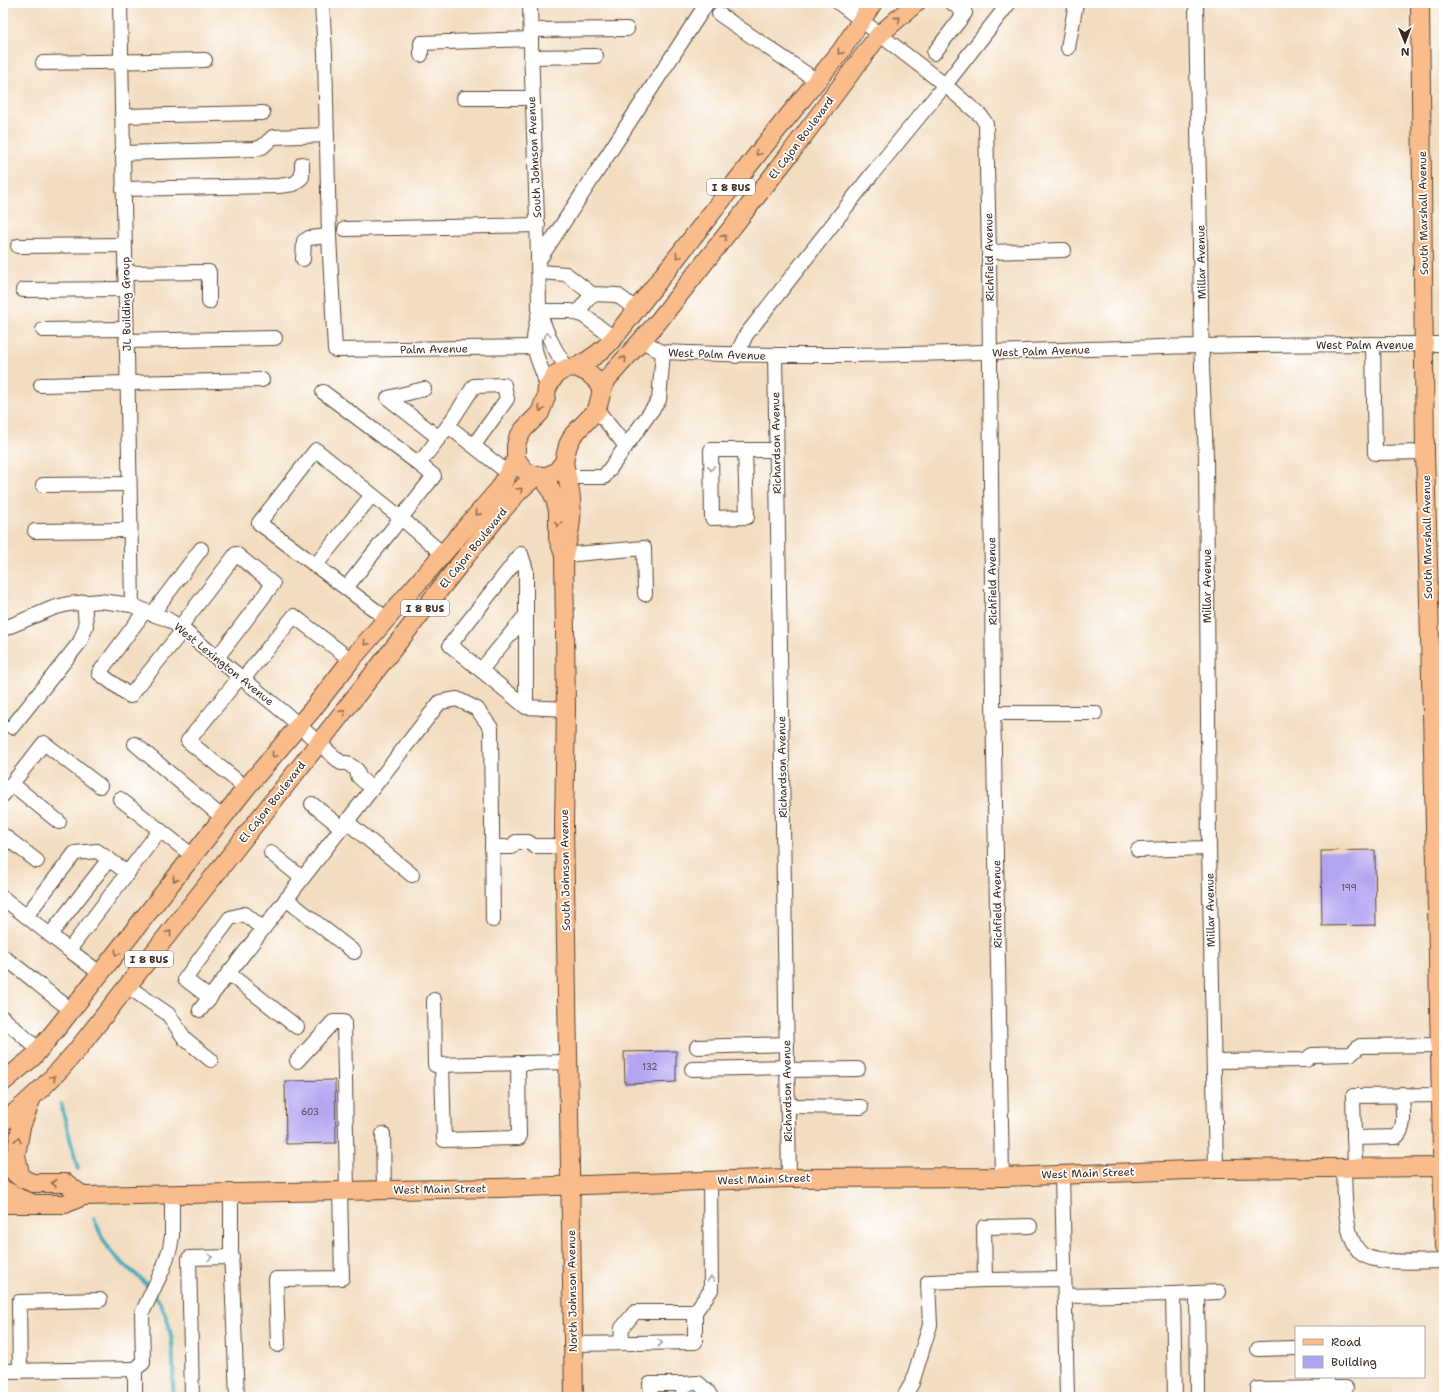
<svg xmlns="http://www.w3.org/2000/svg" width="1447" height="1400" font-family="'Shantell Sans',sans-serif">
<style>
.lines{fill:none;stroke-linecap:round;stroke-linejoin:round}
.stream{stroke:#3dabbc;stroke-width:4}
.building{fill:#b3a4f1}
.minor-casing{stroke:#574536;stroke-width:16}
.major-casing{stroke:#574536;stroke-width:20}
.minor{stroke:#fff;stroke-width:14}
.major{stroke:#fabc8b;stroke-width:18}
.oneway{stroke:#916c4f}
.oneway2{stroke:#a79f9a}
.labels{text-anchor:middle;stroke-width:3.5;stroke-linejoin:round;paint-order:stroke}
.number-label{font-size:9px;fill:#594853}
.shield{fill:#fff;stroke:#766a62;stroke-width:1}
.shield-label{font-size:10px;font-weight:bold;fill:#3b2a1e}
.street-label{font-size:11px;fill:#3b2a1e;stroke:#fff}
</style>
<rect width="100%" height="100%" fill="#fff"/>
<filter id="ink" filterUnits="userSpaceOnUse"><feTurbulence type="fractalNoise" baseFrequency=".025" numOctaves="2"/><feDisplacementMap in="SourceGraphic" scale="8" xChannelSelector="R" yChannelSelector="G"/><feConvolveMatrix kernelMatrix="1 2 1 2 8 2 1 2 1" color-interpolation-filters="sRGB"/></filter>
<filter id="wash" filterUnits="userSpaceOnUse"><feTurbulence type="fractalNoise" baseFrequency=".012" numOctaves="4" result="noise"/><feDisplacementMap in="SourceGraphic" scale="16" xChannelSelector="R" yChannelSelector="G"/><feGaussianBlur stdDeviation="0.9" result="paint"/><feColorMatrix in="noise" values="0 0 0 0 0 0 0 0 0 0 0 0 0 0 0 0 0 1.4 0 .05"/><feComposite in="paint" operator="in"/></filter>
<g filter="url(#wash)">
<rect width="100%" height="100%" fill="#f3ddc0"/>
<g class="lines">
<g class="stream">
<path d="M61,1104l17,65"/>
<path d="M94,1218c8,21 15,35 33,49 10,9 15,11 23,22"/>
<path d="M154,1294c23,30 19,68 19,103"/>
</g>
</g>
<g id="blocks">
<g class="building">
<path d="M1375,850l1,75 -54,1 -1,-75z"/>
<path d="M676,1051v31l-51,2 -1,-32z"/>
<path d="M335,1080l1,63 -50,1 -1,-63z"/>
</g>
</g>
</g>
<g filter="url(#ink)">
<use href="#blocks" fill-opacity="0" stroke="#574536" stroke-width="1"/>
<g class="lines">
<defs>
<g id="minor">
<path d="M120,3l12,602"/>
<path d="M322,3l3,51 4,182 6,114 199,-3"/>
<path d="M530,3c2,103 8,205 9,308h32l13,5 30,22"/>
<path d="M839,3l106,82 36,31 5,8 3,128 4,447 9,478"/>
<path d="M1196,3l6,365 4,88 3,392 7,321"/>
<path d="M719,14l98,67"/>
<path d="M531,30l96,-1"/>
<path d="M1068,48l8,-45"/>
<path d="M934,53l31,-40 -13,-10"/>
<path d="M421,55v-12l110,-4"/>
<path d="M531,57l65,-1"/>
<path d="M43,63l162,-3"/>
<path d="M464,98h68"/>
<path d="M122,116l141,-3"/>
<path d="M122,153l133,-4 7,-2 11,-10 54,-2"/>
<path d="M123,189l156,-3 15,-2 8,-7v-13"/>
<path d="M345,229l193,-4"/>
<path d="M18,246l106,-1"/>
<path d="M989,252l75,-2"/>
<path d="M303,259l1,-18 5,-3 20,-2"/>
<path d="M539,260l168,-257"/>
<path d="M539,272l27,2 26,20 25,1 19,14"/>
<path d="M125,273l84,-1v30"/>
<path d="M23,290l102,-1"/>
<path d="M577,313l15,-19"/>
<path d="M43,330l83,-1"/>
<path d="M642,340l14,9 7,3c179,8 359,-2 538,-6 81,-2 162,-2 243,-2"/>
<path d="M126,341l149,-3"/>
<path d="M1373,344l2,109 50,-1"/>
<path d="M736,356l10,-21 126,-161 73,-89 64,-82"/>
<path d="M775,356l14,822"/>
<path d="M41,385l221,-5"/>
<path d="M547,388c-2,-14 -10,-26 -12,-39 -3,-12 2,-26 4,-38 8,23 14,37 28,57"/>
<path d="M424,389l-36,9 51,40"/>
<path d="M323,392l96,72"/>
<path d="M597,410l28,35"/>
<path d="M474,445l33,-46 -3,-14 -30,1 -26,40 60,47"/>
<path d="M745,450l2,67 -35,1 -1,-68h65"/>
<path d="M566,477h38l55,-77 4,-48"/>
<path d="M43,485l86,-1"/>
<path d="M35,531l95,-1"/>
<path d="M443,554l-42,-36 33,-42 -15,-12 29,-38"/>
<path d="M564,555l80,-7 1,46"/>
<path d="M315,566l57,-71"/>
<path d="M346,588l55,-70 -85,-68 -57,73 128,96"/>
<path d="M145,611l-46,62 31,23 53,-66"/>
<path d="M152,614l49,-65"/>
<path d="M180,627l56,-73 37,30 -56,74"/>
<path d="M3,629l50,-21 15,-4 32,-3 32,4 20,9 15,5 13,8 37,31 69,56 55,49h6l10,7 1,6 14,13 68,-87 17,-3 20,10 14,19 2,192"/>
<path d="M481,670l45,-55"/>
<path d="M1431,675h13"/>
<path d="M240,677l-52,64 58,47"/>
<path d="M243,679l51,-63 57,44"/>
<path d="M526,707v-137l-5,-16 -71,91 76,62 40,2"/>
<path d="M994,713h101"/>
<path d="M12,727l68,-85 6,-16 -2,-24"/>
<path d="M135,744l88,74"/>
<path d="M12,784l47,38"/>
<path d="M3,795l41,-52 56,43"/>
<path d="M120,799l73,57"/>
<path d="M312,804l30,24"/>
<path d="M347,822l65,53"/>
<path d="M3,835l34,26"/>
<path d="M492,847h19l5,-5h12l6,4h30"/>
<path d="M1138,850l71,-2"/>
<path d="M271,853l31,25"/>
<path d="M3,898l66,52 91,-120"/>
<path d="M286,899l68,53"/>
<path d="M26,916l49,-63 22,-2 31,22"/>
<path d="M50,935l59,-76"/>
<path d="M69,950l32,24"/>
<path d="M3,957c24,16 45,37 69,53"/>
<path d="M228,973l69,54"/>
<path d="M127,986l41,28 17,25 26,21"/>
<path d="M210,998l-25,-19 45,-61 15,-4 18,15"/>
<path d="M434,1000l1,65 133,-3"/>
<path d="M200,1010l172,-221"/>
<path d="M3,1018l36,32"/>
<path d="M697,1047l90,-3"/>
<path d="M297,1061l36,-39h11l3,169"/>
<path d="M1214,1061l92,-1 6,-5 39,-1 9,-8 80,-1"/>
<path d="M442,1065l2,75 75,-2 -1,-75"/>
<path d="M692,1069l95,-2"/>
<path d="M787,1070l71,-1"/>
<path d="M788,1106l73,1"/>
<path d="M383,1134l1,56"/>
<path d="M1354,1138l42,-1c11,-9 6,-29 6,-43"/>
<path d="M1344,1168c1,22 -1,71 18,86 14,11 63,7 82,7"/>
<path d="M1355,1168l-2,-72 87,-1"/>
<path d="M1062,1174l5,223"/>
<path d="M231,1194v56l6,147"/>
<path d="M1030,1226l-46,1 1,53 79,-1"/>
<path d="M1197,1293l1,104"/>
<path d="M1065,1296l108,-2"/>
<path d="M695,1312l16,-22 -1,-109"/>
<path d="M573,1344l122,-2v-30h-60l-13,16 -1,15"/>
<path d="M278,1345l-2,-66 66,-1 -2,-87"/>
<path d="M1258,1349l38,-1"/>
<path d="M135,1369l8,-6 -1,-50 21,-44 7,-21 2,-12v-41"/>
<path d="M3,1371l132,-2v28"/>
<path d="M20,1371l-1,-69 81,-2"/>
<path d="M1327,1377v11h19"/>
<path d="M192,1397l-3,-139 43,-1"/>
<path d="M651,1397l-1,-13h33"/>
<path d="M683,1397v-13l15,-1 10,9 3,5"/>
<path d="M904,1397l8,-14 18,-58 -2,-43 57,-2"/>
<path d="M1175,1397l-2,-103 46,-2"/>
<path d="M1258,1397v-8l69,-1"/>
</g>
<g id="major">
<path d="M1420,3l5,449 11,411 8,384"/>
<path d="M576,367c16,-8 27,-16 38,-29l146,-187 81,-100 32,-48"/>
<path d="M602,390l-6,-10 -8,-7 -12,-6 -9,1 -11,6 -9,14 -1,9 -6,16 -16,16 -6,9 -2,8v13l9,12 11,5h11l9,-4 8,-10 4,-17 5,-10 24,-25 5,-20 5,-11 50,-56 132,-168 90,-120 37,-32"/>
<path d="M541,476l9,12 5,11 3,12v27l6,17c5,-19 9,-37 7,-56 -1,-13 -5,-25 -7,-37"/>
<path d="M564,555l2,154 -2,117 10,571"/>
<path d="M3,1082l30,-25 25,-30 188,-239 66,-78 39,-50 149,-172 16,-29"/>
<path d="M3,1122c28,-22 51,-44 74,-72l423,-537 20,-23 16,-14"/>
<path d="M3,1159l7,10 11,9 12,5h33l17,13"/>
<path d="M21,1178l-5,-23 5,-28 10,-27"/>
<path d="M3,1189l18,10 9,3"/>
<path d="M3,1204h62l18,-8 414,-8 292,-10 213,-1 214,-8 228,-2"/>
</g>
</defs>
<use href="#minor" class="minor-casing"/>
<use href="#major" class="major-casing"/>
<use href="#minor" class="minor"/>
<use href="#major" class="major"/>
</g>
<defs><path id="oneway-chevron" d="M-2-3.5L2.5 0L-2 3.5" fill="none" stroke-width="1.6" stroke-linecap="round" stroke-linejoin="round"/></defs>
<g class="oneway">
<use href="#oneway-chevron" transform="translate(898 19) rotate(-40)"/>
<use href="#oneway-chevron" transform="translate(840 52) rotate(126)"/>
<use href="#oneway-chevron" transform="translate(758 153) rotate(128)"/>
<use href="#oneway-chevron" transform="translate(724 237) rotate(-52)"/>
<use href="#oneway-chevron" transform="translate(678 256) rotate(128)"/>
<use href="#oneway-chevron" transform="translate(624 359) rotate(-48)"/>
<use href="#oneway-chevron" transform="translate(541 409) rotate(118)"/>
<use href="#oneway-chevron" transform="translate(520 490) rotate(-46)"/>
<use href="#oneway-chevron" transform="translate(478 513) rotate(131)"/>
<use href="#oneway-chevron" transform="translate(558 524) rotate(90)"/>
<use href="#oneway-chevron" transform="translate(366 643) rotate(131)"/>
<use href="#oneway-chevron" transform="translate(343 712) rotate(-52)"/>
<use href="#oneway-chevron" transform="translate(274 755) rotate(130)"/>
<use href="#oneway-chevron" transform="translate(175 879) rotate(128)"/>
<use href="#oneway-chevron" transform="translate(169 933) rotate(-52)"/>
<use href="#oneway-chevron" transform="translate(117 953) rotate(128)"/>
<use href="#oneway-chevron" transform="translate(53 1078) rotate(-46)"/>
<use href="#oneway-chevron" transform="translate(18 1140) rotate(-78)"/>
<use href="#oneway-chevron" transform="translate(54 1183) rotate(-180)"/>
</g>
<g class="oneway2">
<use href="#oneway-chevron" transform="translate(547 335) rotate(-113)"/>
<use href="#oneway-chevron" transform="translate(711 468) rotate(89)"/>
<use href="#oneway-chevron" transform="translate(210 1257) rotate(-1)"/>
<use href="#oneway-chevron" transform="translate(711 1279) rotate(-91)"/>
<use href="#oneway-chevron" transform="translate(660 1343) rotate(-1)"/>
</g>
</g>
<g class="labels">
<g class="number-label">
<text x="1349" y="891">199</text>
<text x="650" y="1070">132</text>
<text x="310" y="1115">603</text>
</g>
<g class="shield">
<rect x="707" y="179" width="48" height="16" rx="3"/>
<rect x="401" y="600" width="48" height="16" rx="3"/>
<rect x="125" y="951" width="48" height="16" rx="3"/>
</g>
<g class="shield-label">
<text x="731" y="191">I 8 BUS</text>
<text x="425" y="612">I 8 BUS</text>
<text x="149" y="963">I 8 BUS</text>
</g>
<g class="street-label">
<text transform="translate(801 138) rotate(-53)" y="4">El Cajon Boulevard</text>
<text transform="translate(534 157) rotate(-93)" y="4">South Johnson Avenue</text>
<text transform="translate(1423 213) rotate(-91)" y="4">South Marshall Avenue</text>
<text transform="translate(989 257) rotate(-91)" y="4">Richfield Avenue</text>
<text transform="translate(1201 262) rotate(-91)" y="4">Millar Avenue</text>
<text transform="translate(126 304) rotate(-91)" y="4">JL Building Group</text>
<text x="1365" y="349">West Palm Avenue</text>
<text transform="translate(434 349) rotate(-1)" y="4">Palm Avenue</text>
<text transform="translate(1041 351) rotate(-2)" y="4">West Palm Avenue</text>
<text transform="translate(717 354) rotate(2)" y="4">West Palm Avenue</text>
<text transform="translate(776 443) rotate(-91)" y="4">Richardson Avenue</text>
<text transform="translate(1427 537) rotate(-91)" y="4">South Marshall Avenue</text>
<text transform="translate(473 548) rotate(-51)" y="4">El Cajon Boulevard</text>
<text transform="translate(992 581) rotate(-91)" y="4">Richfield Avenue</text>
<text transform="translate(1207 586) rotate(-90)" y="4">Millar Avenue</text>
<text transform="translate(224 664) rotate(39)" y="4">West Lexington Avenue</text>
<text transform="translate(782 767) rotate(-91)" y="4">Richardson Avenue</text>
<text transform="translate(272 802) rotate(-52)" y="4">El Cajon Boulevard</text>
<text transform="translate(565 870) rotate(-91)" y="4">South Johnson Avenue</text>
<text transform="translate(997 904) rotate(-91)" y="4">Richfield Avenue</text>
<text transform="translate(1210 910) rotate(-91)" y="4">Millar Avenue</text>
<text transform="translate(787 1091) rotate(-91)" y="4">Richardson Avenue</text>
<text transform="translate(1088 1173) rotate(-2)" y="4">West Main Street</text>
<text transform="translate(764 1179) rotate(-2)" y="4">West Main Street</text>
<text transform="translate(440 1189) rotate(-1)" y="4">West Main Street</text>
<text transform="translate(572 1291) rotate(-91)" y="4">North Johnson Avenue</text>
</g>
</g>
<rect width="1447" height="1400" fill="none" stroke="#fff" stroke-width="16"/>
<rect x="1295" y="1326" width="130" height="52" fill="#ffffff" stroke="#b1aaa5"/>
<rect x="1303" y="1339" width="20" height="6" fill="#fabc8b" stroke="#b1aaa5"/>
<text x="1331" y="1346" font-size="12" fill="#3b2a1e">Road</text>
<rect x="1303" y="1356" width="20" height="12" fill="#b3a4f1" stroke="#b1aaa5"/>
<text x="1331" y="1366" font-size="12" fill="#3b2a1e">Building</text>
<g transform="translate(1405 42) rotate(179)" stroke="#ffffff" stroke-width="3" paint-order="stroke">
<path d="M0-3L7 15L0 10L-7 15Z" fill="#3b2a1e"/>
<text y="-6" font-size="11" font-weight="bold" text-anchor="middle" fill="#3b2a1e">N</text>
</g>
</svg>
